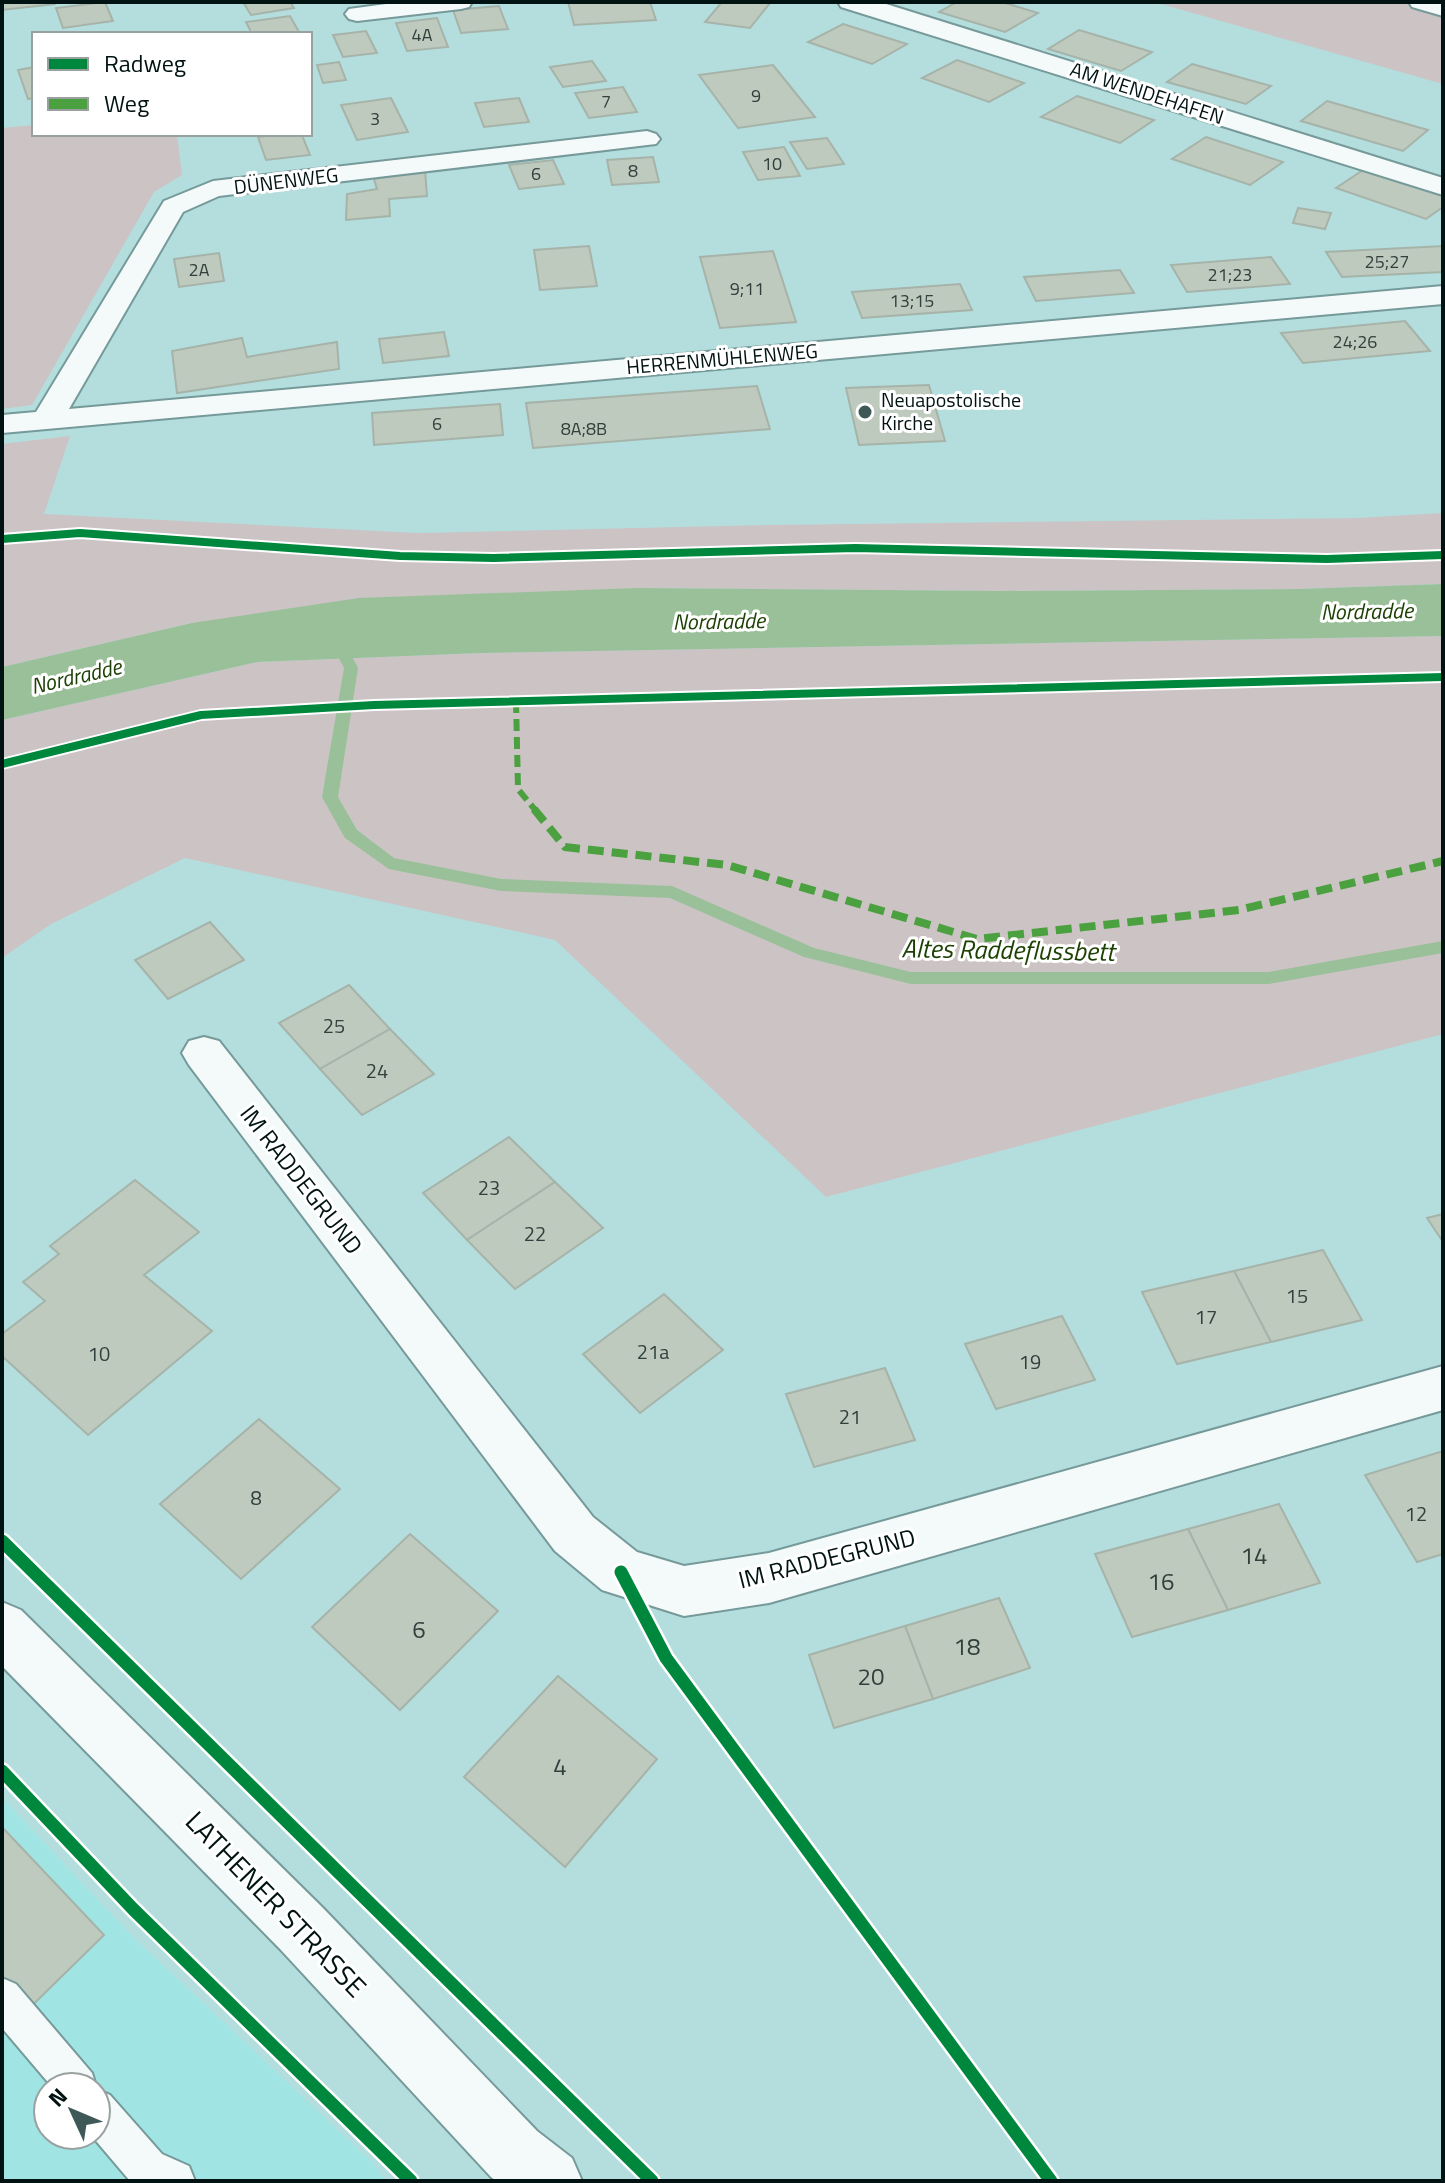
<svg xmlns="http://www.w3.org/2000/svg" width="1445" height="2183" font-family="'Titillium Web',sans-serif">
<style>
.built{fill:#a0e4e4;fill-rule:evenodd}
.green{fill:#ccc3c4}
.water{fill:#99c099}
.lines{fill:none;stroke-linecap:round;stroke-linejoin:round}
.stream{fill:#99c099;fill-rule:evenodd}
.building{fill:#bfcabe;stroke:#a6b3a9;stroke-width:2}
.service-casing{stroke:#769999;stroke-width:4}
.minor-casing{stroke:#769999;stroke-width:4}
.tertiary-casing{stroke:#769999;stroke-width:4}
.service{fill:#f4fafa;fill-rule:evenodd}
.minor{fill:#f4fafa;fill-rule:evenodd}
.tertiary{fill:#f4fafa;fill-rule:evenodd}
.quiet-far1{stroke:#4ba03f;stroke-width:6;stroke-dasharray:12 6;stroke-linecap:butt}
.quiet{stroke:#4ba03f;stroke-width:8;stroke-dasharray:16 8;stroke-linecap:butt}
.cycleway-far1-casing{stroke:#fff;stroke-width:12}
.cycleway-casing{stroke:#fff;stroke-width:18}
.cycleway-far1{stroke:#00873e;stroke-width:8}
.cycleway{stroke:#00873e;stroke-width:13}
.poi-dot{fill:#3f5959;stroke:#fff;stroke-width:3}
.labels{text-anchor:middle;stroke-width:6;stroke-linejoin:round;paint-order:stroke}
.far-number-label{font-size:18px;fill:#30403d}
.far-street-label{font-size:20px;fill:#001212;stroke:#fff}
.far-poi-label{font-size:20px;fill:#001212;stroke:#fff;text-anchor:start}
.number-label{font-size:20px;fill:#30403d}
.far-water-label{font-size:22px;font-style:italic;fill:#1e4205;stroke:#fff}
.street-label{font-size:24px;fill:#001212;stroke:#fff}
.near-number-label{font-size:24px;fill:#30403d}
.water-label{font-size:26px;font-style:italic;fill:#1e4205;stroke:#fff}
.near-street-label{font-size:28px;fill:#001212;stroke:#fff}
</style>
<rect width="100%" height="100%" fill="#b4dede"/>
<path class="built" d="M2,1798l130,138 240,226 14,19h-384zM48,2087h48v48h-48z"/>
<g class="green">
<path d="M1154,2h289v82z"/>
<path d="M34,125v9h143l5,41 -28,17 -122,213 -30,4v-281z"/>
<path d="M70,436l-26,78 374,19 351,-8 588,-7 86,-5v71l-145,5 -299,2 -361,-3 -446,35 -190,44v-223z"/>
<path d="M1443,636v398l-617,163 -271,-257 -370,-82 -134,66 -49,34v-238l255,-58 224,-9z"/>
</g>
<path class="water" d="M1443,584v52l-962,17 -224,9 -255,58v-53l190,-44 167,-25 279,-10 361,3 299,-2z"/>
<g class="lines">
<path class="stream" d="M336,635l7,4 15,29 -20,129 19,33 37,28 107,21 171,7 142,62 97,24h358l174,-31v12l-174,31h-358l-107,-27 -134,-59 -169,-7 -112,-22 -44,-31 -23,-41 22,-129 -15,-29z"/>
</g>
<g class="building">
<path d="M2,2h53v2l-53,6z"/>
<path d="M105,2l8,19 -50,7 -7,-20z"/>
<path d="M243,2h47l4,6 -43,7z"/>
<path d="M568,2h82l6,18 -82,5z"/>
<path d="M722,2h37l11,1 -20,25 -45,-6z"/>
<path d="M957,2h45l36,11 -33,19 -66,-20z"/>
<path d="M499,6l9,23 -47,4 -8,-23z"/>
<path d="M290,16l9,16 -47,2 -6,-12z"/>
<path d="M437,18l11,29 -41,4 -11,-28z"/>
<path d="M843,24l64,20 -35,20 -64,-22z"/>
<path d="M1079,30l73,22 -31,19 -73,-22z"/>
<path d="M366,31l11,22 -34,4 -10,-22z"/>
<path d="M957,60l67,23 -35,19 -67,-24z"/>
<path d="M592,61l14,20 -43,6 -13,-20z"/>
<path d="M339,62l7,18 -23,3 -6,-18z"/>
<path d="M1192,64l79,22 -25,18 -79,-22z"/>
<path d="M773,65l42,52 -77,11 -39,-53z"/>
<path d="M34,67v31l-6,1 -10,-29z"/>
<path d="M623,87l14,25 -48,6 -14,-25z"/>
<path d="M1077,96l77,24 -34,23 -79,-26z"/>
<path d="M391,98l17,34 -51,8 -16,-35z"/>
<path d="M519,98l10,24 -45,5 -9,-24z"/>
<path d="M1327,101l101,29 -25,21 -102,-30z"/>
<path d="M278,134h32l-8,1 8,20 -44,5 -8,-23z"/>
<path d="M1206,137l77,25 -33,23 -78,-26z"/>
<path d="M827,138l17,26 -37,5 -17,-27z"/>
<path d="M784,147l16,29 -42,4 -15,-28z"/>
<path d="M653,157l6,25 -47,3 -5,-25z"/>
<path d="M553,160l11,24 -45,5 -10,-24z"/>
<path d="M1369,166l74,25v16l-17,12 -90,-31z"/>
<path d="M425,170l2,26 -38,3 1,17 -44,4 1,-26 30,-5 -3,-10z"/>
<path d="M1298,208l33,5 -6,16 -32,-6z"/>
<path d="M589,246l8,40 -57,4 -6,-40z"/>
<path d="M1443,246v26l-101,5 -16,-25z"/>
<path d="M773,251l23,71 -76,6 -20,-71z"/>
<path d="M219,253l5,28 -45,6 -5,-28z"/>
<path d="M1271,257l19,27 -103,8 -16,-27z"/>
<path d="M1120,270l14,23 -98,8 -12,-24z"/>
<path d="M960,284l12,26 -110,8 -10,-26z"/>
<path d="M1405,321l25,30 -127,12 -22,-30z"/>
<path d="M444,332l5,24 -66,7 -4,-24z"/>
<path d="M242,338l5,19 90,-15 2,27 -162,24 -5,-42z"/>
<path d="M929,385l16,56 -86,4 -13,-57z"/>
<path d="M757,386l13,43 -237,19 -7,-45z"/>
<path d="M500,404l3,31 -129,10 -2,-32z"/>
<path d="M210,922l34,38 -76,39 -33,-39z"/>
<path d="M349,985l41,44 -70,40 -41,-46z"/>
<path d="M390,1029l44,45 -72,41 -42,-46z"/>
<path d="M509,1137l46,45 -88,58 -44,-47z"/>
<path d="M135,1180l64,52 -55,43 68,56 -124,104 -86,-79v-22l43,-33 -22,-19 36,-28 -9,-8z"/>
<path d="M555,1182l48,46 -88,61 -48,-49z"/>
<path d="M1443,1214v28l-16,-24z"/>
<path d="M1323,1250l39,70 -91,22 -37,-71z"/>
<path d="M1234,1271l37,71 -94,22 -35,-72z"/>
<path d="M664,1294l59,56 -83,63 -57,-59z"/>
<path d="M1062,1316l33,64 -99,29 -31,-65z"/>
<path d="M885,1368l30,72 -101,27 -28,-73z"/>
<path d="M259,1419l81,70 -99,90 -81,-75z"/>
<path d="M1443,1451v103l-26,8 -52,-87z"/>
<path d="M1279,1504l41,79 -92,27 -40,-81z"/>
<path d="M1188,1529l40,81 -96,27 -37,-83z"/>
<path d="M410,1534l88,77 -98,99 -88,-83z"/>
<path d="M999,1598l31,70 -97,31 -28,-73z"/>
<path d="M905,1626l28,73 -99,29 -25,-73z"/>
<path d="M558,1676l99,83 -92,108 -101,-90z"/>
<path d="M2,1827l102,108 -102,100z"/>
</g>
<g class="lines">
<defs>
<path id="service" d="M2,1978l14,6 76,89 5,16 13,6 52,59 27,12 6,15h-65l-39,-46h5v-48h-44l-50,-59z"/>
<g id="minor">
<path d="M401,2h71l-3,5 -8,2 -104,12 -8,-2 -4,-5 4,-5z"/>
<path d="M838,2l45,1 560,175v17l-602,-188z"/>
<path d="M1409,2h34v14l-31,-9z"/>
<path d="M647,131l9,3 4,5 -4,5 -437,52 -36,16 -114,197 1374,-123v18l-1441,129v-18l34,-3 128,-211 49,-20z"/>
<path d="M204,1037l15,4 374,476 44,35 47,14 85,-13 674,-187v44l-674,193 -85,13 -82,-26 -47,-39 -366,-486 -7,-12 7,-12z"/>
</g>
<path id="tertiary" d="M2,1602l19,8 302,298 214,223 35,27 10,23h-86l-5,-4 -210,-227 -279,-284z"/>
</defs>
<use href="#service" class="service-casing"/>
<use href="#minor" class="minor-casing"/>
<use href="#tertiary" class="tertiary-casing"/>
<use href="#service" class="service"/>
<use href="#minor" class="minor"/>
<use href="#tertiary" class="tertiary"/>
<path class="quiet-far1" d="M516,701l2,88 18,22"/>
<path class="quiet" d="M534,809l31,38 162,18 250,74 262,-29 204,-49"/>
<defs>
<g id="cycleway-far1">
<path d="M2,539l78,-6 320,23 94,2 361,-10 472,11 116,-4"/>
<path d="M2,764l199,-49 173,-10 1069,-28"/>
</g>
<g id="cycleway">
<path d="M2,1541l650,640"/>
<path d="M621,1572l45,86 385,523"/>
<path d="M2,1771l131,138 278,272"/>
</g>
</defs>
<use href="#cycleway-far1" class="cycleway-far1-casing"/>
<use href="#cycleway" class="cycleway-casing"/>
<use href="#cycleway-far1" class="cycleway-far1"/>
<use href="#cycleway" class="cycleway"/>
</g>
<circle class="poi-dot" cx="865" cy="412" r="8"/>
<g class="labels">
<g class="far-number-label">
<text x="422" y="41">4A</text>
<text x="756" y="102">9</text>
<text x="606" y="108">7</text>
<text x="375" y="125">3</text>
<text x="772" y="170">10</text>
<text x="633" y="177">8</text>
<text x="536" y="180">6</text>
<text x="1387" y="268">25;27</text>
<text x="199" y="276">2A</text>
<text x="1230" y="281">21;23</text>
<text x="747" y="295">9;11</text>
<text x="912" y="307">13;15</text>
<text x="1355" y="348">24;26</text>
<text x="437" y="430">6</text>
<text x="584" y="435">8A;8B</text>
</g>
<g class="far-street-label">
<text transform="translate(1147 93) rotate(18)" y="7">AM WENDEHAFEN</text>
<text transform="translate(286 181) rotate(-7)" y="7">DÜNENWEG</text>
<text transform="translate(722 359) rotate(-5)" y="7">HERRENMÜHLENWEG</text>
</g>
<g class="far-poi-label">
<text x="881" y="407">Neuapostolische<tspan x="881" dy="23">Kirche</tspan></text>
</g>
<g class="number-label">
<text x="334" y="1033">25</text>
<text x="377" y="1078">24</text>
<text x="489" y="1195">23</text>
<text x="535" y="1241">22</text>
<text x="1297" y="1303">15</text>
<text x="1206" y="1324">17</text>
<text x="653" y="1359">21a</text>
<text x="99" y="1361">10</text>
<text x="1030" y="1369">19</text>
<text x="850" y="1424">21</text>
<text x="256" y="1505">8</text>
<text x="1416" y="1521">12</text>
</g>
<g class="far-water-label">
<text transform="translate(1367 611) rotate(-1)" y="8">Nordradde</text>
<text transform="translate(719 621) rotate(-1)" y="8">Nordradde</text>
<text transform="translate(76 676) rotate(-13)" y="8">Nordradde</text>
</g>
<g class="street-label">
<text transform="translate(301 1180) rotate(52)" y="8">IM RADDEGRUND</text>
<text transform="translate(827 1559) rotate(-14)" y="8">IM RADDEGRUND</text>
</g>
<g class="near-number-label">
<text x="1254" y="1564">14</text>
<text x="1161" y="1590">16</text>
<text x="419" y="1638">6</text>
<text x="967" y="1655">18</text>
<text x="871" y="1685">20</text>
<text x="560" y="1775">4</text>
</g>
<g class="water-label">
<text transform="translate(1008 950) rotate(1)" y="9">Altes Raddeflussbett</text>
</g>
<g class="near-street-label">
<text transform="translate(276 1904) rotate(46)" y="10">LATHENER STRASSE</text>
</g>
</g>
<rect width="1445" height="2183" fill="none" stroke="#001212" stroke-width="8"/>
<rect x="32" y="32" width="280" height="104" fill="#ffffff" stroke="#99a0a0" stroke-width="2"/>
<rect x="48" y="58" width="40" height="12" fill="#00873e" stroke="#99a0a0" stroke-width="2"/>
<text x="104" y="72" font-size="24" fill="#001212">Radweg</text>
<rect x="48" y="98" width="40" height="12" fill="#4ba03f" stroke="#99a0a0" stroke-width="2"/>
<text x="104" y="112" font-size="24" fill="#001212">Weg</text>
<g transform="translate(72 2111) rotate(314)"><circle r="38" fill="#ffffff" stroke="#99a0a0" stroke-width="2"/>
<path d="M0-6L14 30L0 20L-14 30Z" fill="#3f5959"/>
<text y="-12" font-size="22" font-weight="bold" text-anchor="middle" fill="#001212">N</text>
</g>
</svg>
